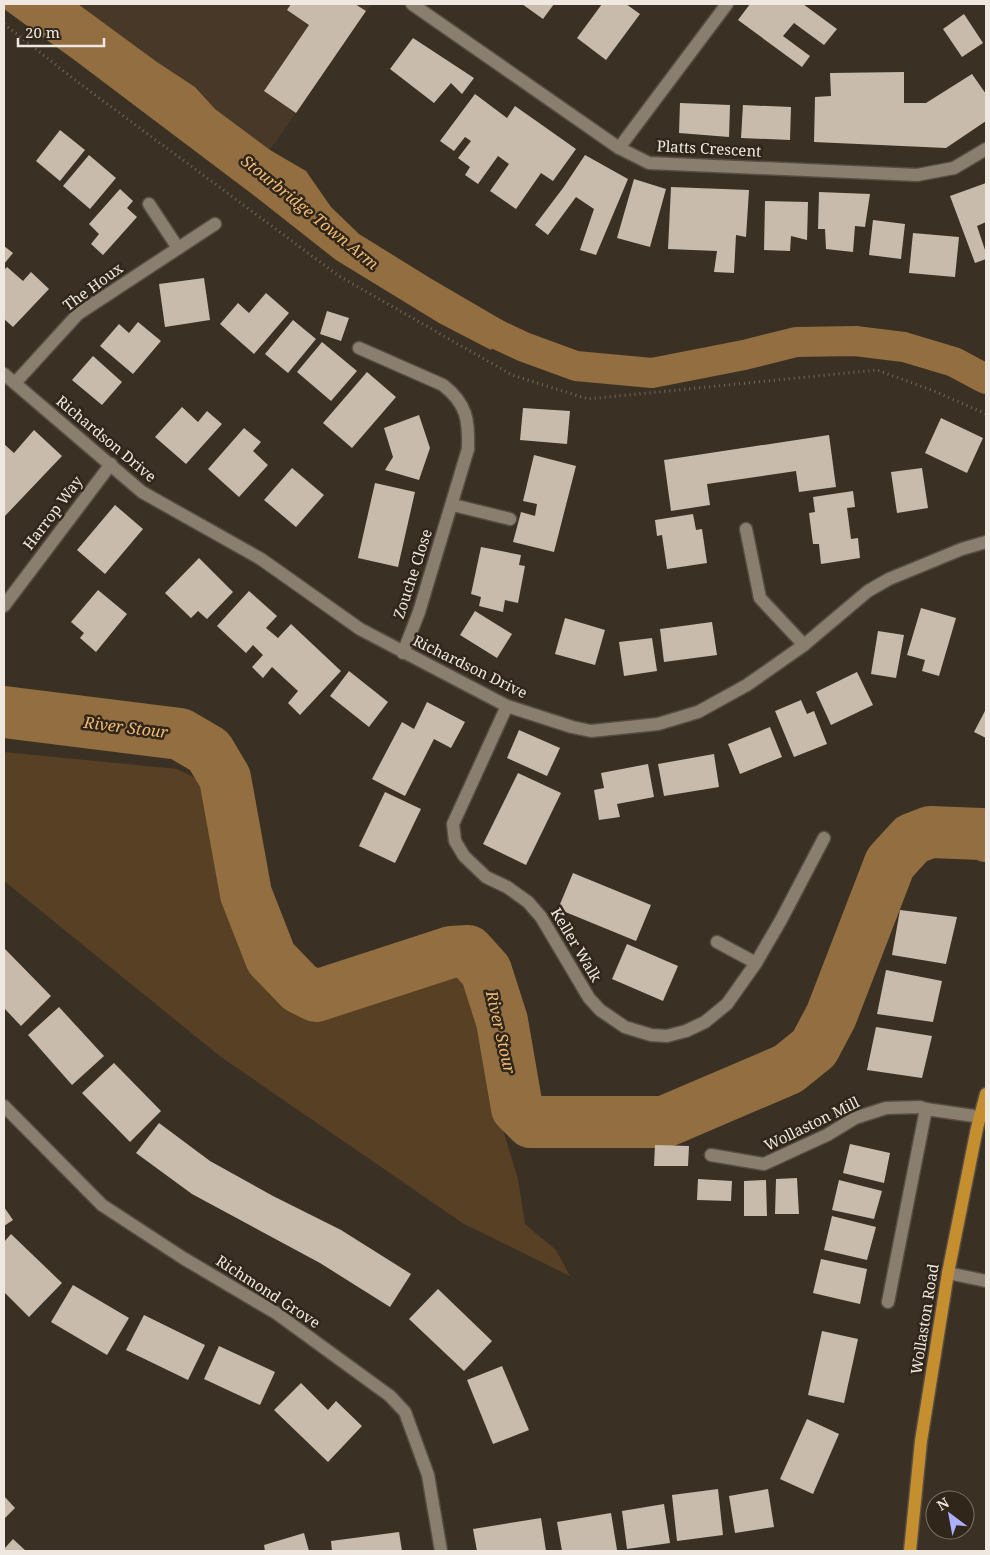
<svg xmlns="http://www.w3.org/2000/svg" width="990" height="1555" font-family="'Noto Serif',serif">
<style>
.built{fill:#473827}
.green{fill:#574023}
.water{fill:#926e41}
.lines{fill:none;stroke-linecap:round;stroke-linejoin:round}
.canal{stroke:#926e41;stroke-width:30}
.river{stroke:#926e41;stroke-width:52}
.building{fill:#c8bbac}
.lane-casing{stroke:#574e43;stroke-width:15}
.street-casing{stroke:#574e43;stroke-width:15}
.primary-casing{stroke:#574e43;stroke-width:15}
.path{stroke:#736a60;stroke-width:3;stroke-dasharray:1 4;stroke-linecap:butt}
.lane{stroke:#8a7e6f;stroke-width:12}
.street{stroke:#8a7e6f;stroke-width:12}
.primary{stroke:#c58f2f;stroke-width:12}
.labels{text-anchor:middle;stroke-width:5;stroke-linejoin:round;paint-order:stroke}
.street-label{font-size:15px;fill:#efe8e1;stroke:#30261a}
.water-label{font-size:16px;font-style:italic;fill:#f1bb76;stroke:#30261a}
</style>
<rect width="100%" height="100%" fill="#3a3024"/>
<path class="built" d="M78,4h295l-7,7 -96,139 -55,-41 -20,-22 -38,-25z"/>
<path class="green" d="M4,752l173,17 37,18 13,89 47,108 39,21 126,-38 36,19 23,94 5,50 15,49 7,45 31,26 14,26 -106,-52 -243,-167 -217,-176z"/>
<path class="water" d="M4,4h74l79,58 38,25 20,22 55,41 36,21 25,36 28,27 71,44 77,45 -16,27 -52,-27 -103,-63 -84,-66 -179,-135 -69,-50z"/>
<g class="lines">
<path class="canal" d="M462,318l62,29 52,19 76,7 92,-18 52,-13 59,-1 49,6 50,15 32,17"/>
<path class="river" d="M4,712l176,22 29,17 16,27 21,116 25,64 29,30 16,8 135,-44 17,-1 18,20 16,50 15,87 14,14h133l124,-53 26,-21 17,-32 59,-153 22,-24 18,-7 52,2 4,2"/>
</g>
<g class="building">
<path d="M291,4h64l11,7 -70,102 -32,-22 45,-66 -22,-15z"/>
<path d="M522,4h32l-11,15z"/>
<path d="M602,4h24l14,10 -34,46 -29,-22z"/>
<path d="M750,4h53l34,25 -13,16 -30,-22 -11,13 27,20 -8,11 -64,-47z"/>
<path d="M964,14l19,29 -21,14 -19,-28z"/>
<path d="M413,38l61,40 -12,16 -11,-11 -17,20 -44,-34z"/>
<path d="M904,72v31h22l46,-29 14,20v27l-40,27 -132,-6 1,-45 16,-1 -1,-23z"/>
<path d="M475,94l32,24 8,-12 61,43 -23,32 -12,-8 -25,36 -26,-18 19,-27 -11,-8 -20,28 -13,-9 5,-8 -12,-9 13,-17 -6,-4 -11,14 -14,-10z"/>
<path d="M680,103l50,2 -1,32 -50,-4z"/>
<path d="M743,105l48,2 -1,33 -49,-2z"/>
<path d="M60,130l25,20 -25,31 -24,-20z"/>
<path d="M89,155l27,23 -26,31 -27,-23z"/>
<path d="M585,155l43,24 -32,76 -16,-5 14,-41 -18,-12 -28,38 -13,-10 28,-37z"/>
<path d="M634,179l32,10 -16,58 -33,-9z"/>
<path d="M986,183v39l-9,4 9,27v6l-11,4 -25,-67z"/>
<path d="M671,187l78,3 -3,47 -10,-2 -2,38 -20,-1 3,-21 -49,-2z"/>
<path d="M120,189l13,12 -6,7 10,9 -34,38 -12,-11 8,-10 -10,-10z"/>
<path d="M819,192l51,2 -5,33 -10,-1 -2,26 -27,-3 -1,-20h-7z"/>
<path d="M765,201l43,1 -1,38 -16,-4 -1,15 -26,-1z"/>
<path d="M873,220l32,4 -4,35 -32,-4z"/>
<path d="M913,233l46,4 -4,40 -46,-4z"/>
<path d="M4,246l9,7 -9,11z"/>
<path d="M7,267l16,14 8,-9 18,17 -36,38 -9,-8v-49z"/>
<path d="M204,278l6,42 -45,7 -6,-43z"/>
<path d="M266,293l23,20 -35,41 -34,-30 18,-21 11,10z"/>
<path d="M327,311l22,7 -8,23 -21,-7z"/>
<path d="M293,320l23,19 -28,34 -23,-19z"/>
<path d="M138,322l23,19 -28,33 -33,-28 19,-22 10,9z"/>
<path d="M322,342l35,29 -26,30 -34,-29z"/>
<path d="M93,356l29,26 -20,23 -30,-25z"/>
<path d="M367,372l29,25 -44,51 -29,-25z"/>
<path d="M182,407l16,15 9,-11 15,13 -36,40 -31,-27z"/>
<path d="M523,408l47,3 -3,33 -47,-4z"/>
<path d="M419,415l11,33 -11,32 -34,-10 8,-13 -9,-29z"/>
<path d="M941,418l42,20 -16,35 -42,-20z"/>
<path d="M244,428l17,14 -8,9 15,14 -29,32 -31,-28z"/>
<path d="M34,430l28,26 -58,61v-73l10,9z"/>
<path d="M829,435l7,52 -37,5 -3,-21 -89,13 3,21 -39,6 -7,-51z"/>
<path d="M534,455l42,11 -22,86 -41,-10 8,-30 14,4 2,-12 -14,-3z"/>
<path d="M292,468l32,27 -28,32 -32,-27z"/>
<path d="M922,468l6,40 -31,5 -6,-41z"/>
<path d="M375,483l40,9 -17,75 -40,-9z"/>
<path d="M853,491l2,16 -8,1 4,31 7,-1 2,20 -39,6 -2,-20h-6l-4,-31 6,-1 -2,-15z"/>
<path d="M115,505l28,24 -38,45 -28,-24z"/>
<path d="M693,514l3,16 6,-1 5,34 -40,6 -5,-34 -5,1 -2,-16z"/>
<path d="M481,547l40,8 -2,10 6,1 -7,37 -13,-3 -2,12 -24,-6 2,-9 -10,-3z"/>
<path d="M199,558l34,34 -26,27 -9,-8 -7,7 -26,-25z"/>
<path d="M98,590l29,24 -31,38 -16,-14 4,-5 -13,-11z"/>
<path d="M249,591l28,25 -11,12 12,10 13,-14 50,47 -41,44 -12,-12 10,-12 -26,-24 -9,11 -11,-11 11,-12 -10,-10 -7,8 -29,-27z"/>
<path d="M921,608l35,10 -17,58 -17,-5 3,-11 -18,-5z"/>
<path d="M475,611l37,23 -15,24 -37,-23z"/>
<path d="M565,618l40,12 -10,35 -40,-11z"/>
<path d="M712,622l5,33 -53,7 -4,-33z"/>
<path d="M878,631l26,4 -8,43 -25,-4z"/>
<path d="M652,638l5,33 -33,5 -5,-34z"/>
<path d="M349,671l39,31 -19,25 -39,-31z"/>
<path d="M857,672l16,33 -42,20 -15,-33z"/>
<path d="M801,700l6,14 7,-3 13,33 -33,13 -19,-46z"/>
<path d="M427,702l38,20 -14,26 -17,-9 -29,57 -33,-17 30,-57 12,7z"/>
<path d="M986,709v29l-12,-6z"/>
<path d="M770,727l12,30 -42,17 -12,-30z"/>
<path d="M519,730l41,18 -13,28 -40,-18z"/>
<path d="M714,754l5,33 -55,9 -6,-32z"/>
<path d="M648,764l6,33 -37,7 3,13 -21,3 -5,-30 10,-2 -3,-15z"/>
<path d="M518,773l43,20 -35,72 -43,-21z"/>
<path d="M385,792l36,17 -26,54 -36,-17z"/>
<path d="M573,873l78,32 -15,36 -78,-32z"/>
<path d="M900,910l57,7 -11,47 -54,-9z"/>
<path d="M627,944l51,22 -15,35 -51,-22z"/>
<path d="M5,949l46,47 -30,30 -17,-18z"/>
<path d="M886,970l56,11 -9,41 -56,-8z"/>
<path d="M59,1007l45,49 -32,29 -44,-50z"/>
<path d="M876,1027l56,9 -10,42 -55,-8z"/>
<path d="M114,1063l47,48 -31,31 -48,-49z"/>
<path d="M159,1123l51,38 63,35 68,34 70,44 -21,33 -70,-44 -128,-69 -56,-41z"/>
<path d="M850,1144l40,9 -6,30 -41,-10z"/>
<path d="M655,1145l34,1 -1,20h-34z"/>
<path d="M797,1178l2,36h-24l1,-35z"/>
<path d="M698,1179l34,2 -1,20 -34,-1z"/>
<path d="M766,1180l1,36h-23v-35z"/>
<path d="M839,1180l43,11 -8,28 -42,-9z"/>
<path d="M4,1207l9,13 -9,6z"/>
<path d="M832,1216l44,11 -9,33 -43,-10z"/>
<path d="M11,1234l51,49 -33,34 -25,-25v-50z"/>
<path d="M821,1259l46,10 -7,35 -47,-11z"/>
<path d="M73,1285l56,33 -22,37 -56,-33z"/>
<path d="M438,1289l54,52 -28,30 -55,-52z"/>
<path d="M144,1315l61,30 -17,35 -62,-30z"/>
<path d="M822,1331l36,8 -14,64 -36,-8z"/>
<path d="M219,1346l56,26 -15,33 -56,-26z"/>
<path d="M502,1366l27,64 -36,14 -26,-64z"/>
<path d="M301,1383l27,27 8,-9 26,25 -34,36 -54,-52z"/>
<path d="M807,1419l32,15 -26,60 -33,-15z"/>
<path d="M718,1489l5,46 -46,6 -5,-46z"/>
<path d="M768,1489l6,38 -39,6 -6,-37z"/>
<path d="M4,1496l11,12 -11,11z"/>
<path d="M664,1504l6,39 -43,6 -5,-38z"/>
<path d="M611,1513l6,37 -55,1 -5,-29z"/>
<path d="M541,1518l5,33h-69l-4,-22z"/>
<path d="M399,1532l3,19h-70l-1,-10z"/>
<path d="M304,1533l5,18h-44l-1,-6z"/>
<path d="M13,1539l13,12h-22v-2z"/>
</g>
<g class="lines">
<defs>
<g id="lane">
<path d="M359,348l84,37c24,19 26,35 25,64"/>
<path d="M746,529l14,69 44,47"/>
<path d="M756,963l25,-43 43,-82"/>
</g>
<g id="street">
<path d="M412,4l207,144 30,15 268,12 37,-7 32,-19"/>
<path d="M619,148l108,-144"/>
<path d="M149,204l29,44"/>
<path d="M4,374l138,118 119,67 99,70 147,77 65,21 19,4 67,-7 40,-12 49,-27 57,-40 64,-54 21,-12 73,-30 24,-7"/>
<path d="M15,383l63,-69 137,-90"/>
<path d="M453,505l57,14"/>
<path d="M4,606l107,-142"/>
<path d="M403,653l16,-41 49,-163"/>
<path d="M507,706l-54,118 2,17 9,15 22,21 21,10 21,15 13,15 48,81 11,12 25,17 26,8 16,1 19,-5 19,-9 22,-18 29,-41 -39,-21"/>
<path d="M4,1106l98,99 81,53 93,55 114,83 15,16 23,63 13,76"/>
<path d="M711,1155l53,9 63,-29 28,-17 31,-10 34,-1 6,2 55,8"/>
<path d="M948,1273l38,8"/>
<path d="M888,1302l38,-193"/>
</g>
<path id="primary" d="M910,1551l11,-110 27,-168 29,-145 9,-34"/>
</defs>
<use href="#lane" class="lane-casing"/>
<use href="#street" class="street-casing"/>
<use href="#primary" class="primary-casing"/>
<path class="path" d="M4,24l71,56 264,196 173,99 76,24 289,-29 57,21 52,23"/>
<use href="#lane" class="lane"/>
<use href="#street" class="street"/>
<use href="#primary" class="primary"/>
</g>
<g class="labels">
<g class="street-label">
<text transform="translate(709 149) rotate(3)" y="5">Platts Crescent</text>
<text transform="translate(93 287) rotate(-36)" y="5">The Houx</text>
<text transform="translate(106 439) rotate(40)" y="5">Richardson Drive</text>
<text transform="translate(53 513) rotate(-53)" y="5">Harrop Way</text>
<text transform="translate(413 574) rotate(-72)" y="5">Zouche Close</text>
<text transform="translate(470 667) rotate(26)" y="5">Richardson Drive</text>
<text transform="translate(576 945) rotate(59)" y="5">Keller Walk</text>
<text transform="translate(812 1124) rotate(-26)" y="5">Wollaston Mill</text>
<text transform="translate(268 1292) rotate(33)" y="5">Richmond Grove</text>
<text transform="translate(925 1319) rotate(-81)" y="5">Wollaston Road</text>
</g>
<g class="water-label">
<text transform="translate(310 212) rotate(39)" y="6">Stourbridge Town Arm</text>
<text transform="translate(126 727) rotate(7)" y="6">River Stour</text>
<text transform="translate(501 1032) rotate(77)" y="6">River Stour</text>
</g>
</g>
<rect width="990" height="1555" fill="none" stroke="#efe8e1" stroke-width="10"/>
<g transform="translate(950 1515) rotate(328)"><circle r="24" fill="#30261a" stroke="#7c746a"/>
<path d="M0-4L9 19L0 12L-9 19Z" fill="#acaffb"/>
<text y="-8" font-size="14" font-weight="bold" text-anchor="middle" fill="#efe8e1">N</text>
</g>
<path d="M18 38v8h86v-8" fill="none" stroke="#efe8e1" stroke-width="2.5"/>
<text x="25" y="38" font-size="15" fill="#efe8e1" stroke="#30261a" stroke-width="4" paint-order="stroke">20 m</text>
</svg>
